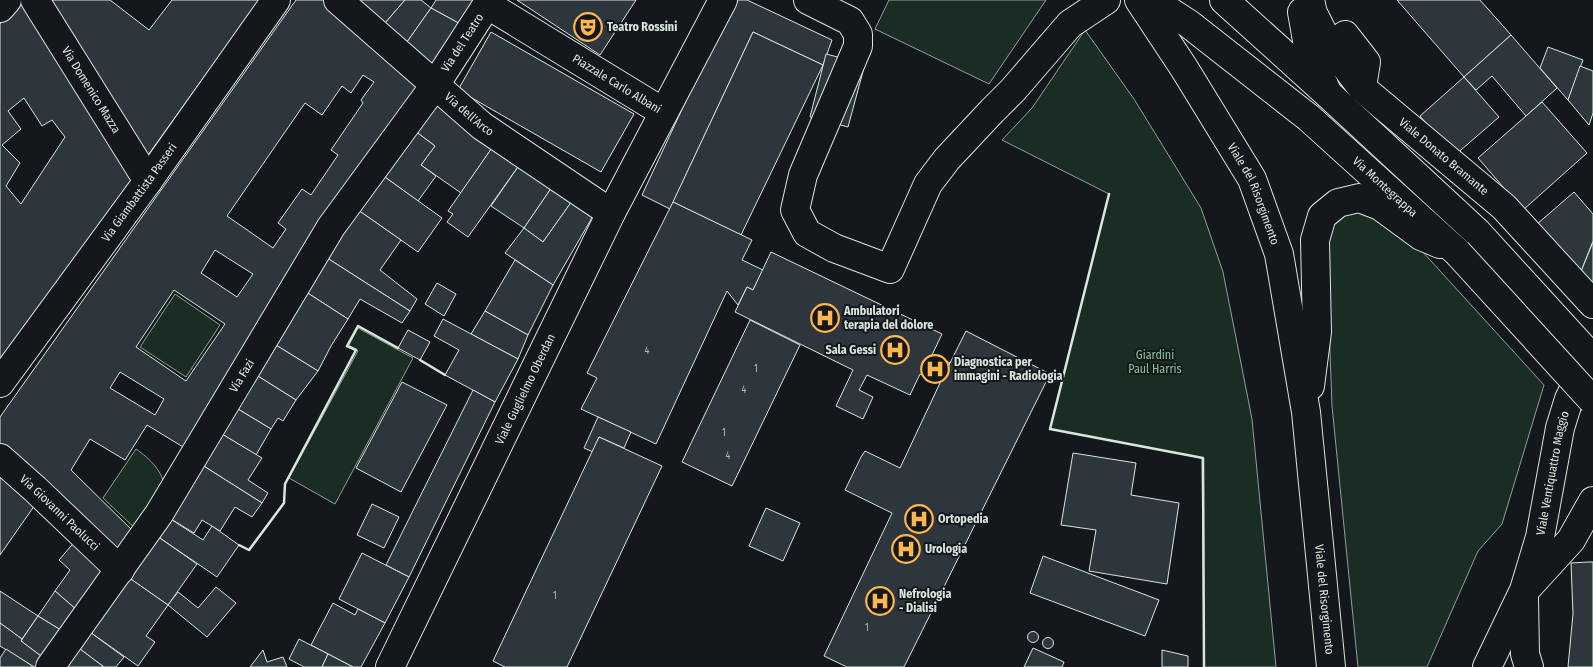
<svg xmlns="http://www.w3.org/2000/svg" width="1593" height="667" font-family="'Fira Sans Condensed',sans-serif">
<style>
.green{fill:#1a2d24;stroke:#939e99}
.building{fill:#2c363c;stroke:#d8e6dc;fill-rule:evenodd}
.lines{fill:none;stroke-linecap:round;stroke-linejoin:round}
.minor-casing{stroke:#d8e6dc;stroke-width:30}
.major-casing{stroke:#d8e6dc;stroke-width:30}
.minor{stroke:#14181c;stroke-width:28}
.major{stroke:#14181c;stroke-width:28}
.major-bridge-casing{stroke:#d8e6dc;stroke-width:30;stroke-linecap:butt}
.major-bridge{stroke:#14181c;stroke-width:28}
.wall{stroke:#d8e6dc;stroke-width:2.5}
.labels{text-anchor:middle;stroke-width:4;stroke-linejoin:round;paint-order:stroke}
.number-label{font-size:10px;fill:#adbab4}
.poi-label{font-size:12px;font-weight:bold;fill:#d8e6dc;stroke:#14181c;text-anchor:start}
.street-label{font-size:12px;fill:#d8e6dc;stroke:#14181c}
.park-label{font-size:12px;fill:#8ac095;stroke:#14181c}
</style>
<rect width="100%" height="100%" fill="#14181c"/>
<g class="green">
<path d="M889,0h157l-57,84 -114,-55z"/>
<path d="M1085,30l49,69 67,109 22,64 29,147 24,248h-72l-2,-209 -152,-29 59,-235 -107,-54 30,-32z"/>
<path d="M1358,209l21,10 42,31 123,135 -42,139 -24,27 -51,116h-69l-26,-261 -6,-164c6,-20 10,-28 32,-33z"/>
<path d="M175,294l45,31 -34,52 -46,-30z"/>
<path d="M358,328l55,30 -78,146 -46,-26 69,-127 -9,-6z"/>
<path d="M136,449c13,9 31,25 28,44 -1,7 -20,32 -25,39l-36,-34z"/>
</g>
<g class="building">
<path d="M20,0l113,177 -133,184v-337zM24,98l18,28 10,-6 13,17 -44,67 -15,-18 14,-23 -18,-18 19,-16 -13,-18z"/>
<path d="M47,0h63l39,30 23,-30h87l-113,158z"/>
<path d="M296,0h33l96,87 -237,363 -41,-25 -22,35 -35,-21 -19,31 66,65 -21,27 -116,-108v-37zM363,75l11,7 -13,18 2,3 -32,47 7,5 -27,40 -9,-6 -24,34 8,6 -13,19 -46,-32 78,-113 17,12 20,-29 9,7zM215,250l38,24 -16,23 -36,-24zM174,290l51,34 -39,57 -50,-34zM120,372l44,27 -9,16 -45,-27z"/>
<path d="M344,0h61l-26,30z"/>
<path d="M405,0h16l10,8 -29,41 -23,-19z"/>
<path d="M436,0h43l-15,26 -33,-18z"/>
<path d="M517,0h119l-36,55z"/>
<path d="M733,0h14l85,40 -9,25 -70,-33 -83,177 -28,-14z"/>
<path d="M1397,0h83l31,35 -47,42z"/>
<path d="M431,8l33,18 -32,50 -30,-27z"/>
<path d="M491,32l143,82 -33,58 -143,-82z"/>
<path d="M753,32l70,33 -82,170 -68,-33z"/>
<path d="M1511,35l46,53 -31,28 -34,-40 -16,14 -12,-13z"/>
<path d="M1548,47l35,13 -15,40 -28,-32z"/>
<path d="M826,54l39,10 -17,63 -38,-10z"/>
<path d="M1580,66l13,5v42l-4,12 -21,-25z"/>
<path d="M1464,77l35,40 -45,39 -34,-40z"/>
<path d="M438,102l56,43 -33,48 -40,-28 14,-19 -20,-15z"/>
<path d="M1542,102l45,51 -64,57 -45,-52z"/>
<path d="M415,131l20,15 -14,19 15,11 -18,25 -36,-26z"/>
<path d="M494,145l26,19 -52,73 -21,-15 6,-8 -5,-3z"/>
<path d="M520,164l32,23 -28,41 -33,-22z"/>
<path d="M382,175l60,43 -24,34 -60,-42z"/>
<path d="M552,187l20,14 -29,41 -19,-14z"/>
<path d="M1574,192l19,22v27l-13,33 -44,-49z"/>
<path d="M572,201l21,15 -40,69 -48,-32 19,-25 19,14z"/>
<path d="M673,202l79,38 -10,20 21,10 -10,20 -6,-3 -9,18 -11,-14 -71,153 -75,-35 16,-31 -10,-5z"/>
<path d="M358,210l43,30 -21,30 37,29 -7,12 -86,-55z"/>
<path d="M1593,242v46l-13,-14z"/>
<path d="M771,252l171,82 -10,21 18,8 -10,20 -20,-9 -10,21 -43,-20 -8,15 14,7 -10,22 -27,-13 17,-36 -118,-58 12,-25 6,3z"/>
<path d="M324,256l86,55 -8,12 -42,-24 -12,20 -45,-29z"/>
<path d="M515,260l38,25 -25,50 -43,-24z"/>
<path d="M437,283l19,11 -12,22 -19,-12z"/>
<path d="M303,290l45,29 -17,27 -13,25 -47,-29z"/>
<path d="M485,311l43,24 -10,24 -47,-25z"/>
<path d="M443,319l75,40 -23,43 -50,-27 14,-25 -25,-14z"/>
<path d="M750,320l50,25 -68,141 -50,-24z"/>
<path d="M408,330l22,12 -10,18 -22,-12z"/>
<path d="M966,331l84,43 -146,293h-57l-23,-11 68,-143 -47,-23 16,-33 4,-6 35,17 40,-85z"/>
<path d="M271,342l47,29 -22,29 -43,-27z"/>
<path d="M253,373l43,27 -13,21 -5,-3 -7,11 -38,-23z"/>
<path d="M402,382l45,23 -46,87 -45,-24z"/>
<path d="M473,390l22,12 -86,175 -23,-12z"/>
<path d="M233,406l38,23 -15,26 -39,-24z"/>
<path d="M598,417l33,15 -7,16 -25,-11 -6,15 -9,-4z"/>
<path d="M217,431l45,27 -14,22 20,13 -6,10 -63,-40z"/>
<path d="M599,437l63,29 -95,201h-62l-12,-6z"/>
<path d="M1073,453l63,10 -5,32 48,8 -12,81 -78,-13 7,-41 -35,-5z"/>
<path d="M199,463l63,40 -10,14 -17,-10 -15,24 -18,-11 -8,13 -28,-17z"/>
<path d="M0,467l37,35 -37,53z"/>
<path d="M372,504l27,13 -15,31 -27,-13z"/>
<path d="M766,508l34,15 -17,38 -34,-15z"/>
<path d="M166,516l37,24 9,-14 27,19 -22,32 -63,-43z"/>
<path d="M154,534l43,30 -29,41 -43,-30z"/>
<path d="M77,539l33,30 -32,42 -23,-20 15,-21 -11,-10z"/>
<path d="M362,553l47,24 -24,46 -46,-24z"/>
<path d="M1043,556l116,44 -14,36 -115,-43z"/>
<path d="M1588,562h5v105h-25l5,-53 -2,-51z"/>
<path d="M125,575l43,30 -22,31 9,6 -17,24 -51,-36z"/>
<path d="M216,587l20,16 -29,34 -39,-32 10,-13 20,16z"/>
<path d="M0,591l38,25 -16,23 -22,-16z"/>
<path d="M55,591l23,20 -14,21 -26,-16z"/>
<path d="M333,603l22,12 3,-6 27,14 -24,44h-8l-42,-22z"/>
<path d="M38,616l26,16 -19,27 -24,-18z"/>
<path d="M0,623l22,16 -1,2 24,18 -6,8h-5l-34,-21z"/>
<path d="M87,630l37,27 -8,10h-12l-28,-21z"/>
<circle cx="1033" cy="637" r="5.5"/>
<circle cx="1048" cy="643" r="5.5"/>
<path d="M299,639l29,15 -6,13h-18l-15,-8z"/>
<path d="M76,646l28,21h-44z"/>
<path d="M1033,648l31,14 -2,5h-38z"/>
<path d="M6,649l28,18h-34v-9z"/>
<path d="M263,650l4,12 16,-5 4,10h-37z"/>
<path d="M1162,650l26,6v11h-26z"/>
<path d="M328,654l25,13h-31z"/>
</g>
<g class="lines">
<defs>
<g id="minor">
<path id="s1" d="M35,0l113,181"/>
<path id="s2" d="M338,0l144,126 129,87"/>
<path d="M808,0l42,21 8,13v12l-55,129 -8,35 12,23 27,15 56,21 38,-85 19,-25 45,-48 21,-21 57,-66 36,-24"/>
<path id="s3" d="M1139,0l45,68 68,111 27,75 27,158 25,255"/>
<path id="s4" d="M1310,0l3,13 16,32 33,43 142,119 89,97"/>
<path id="s5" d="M488,5l175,107"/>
<path d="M0,8l7,-8"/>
<path d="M1302,12l7,40 19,42"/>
<path d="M1345,35l21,27 -3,19"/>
<path id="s6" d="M0,383l148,-202 128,-181"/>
<path d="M1310,386l7,-54 -2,-92 7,-24 16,-13 21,-5 21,8 41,30 19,8"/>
<path id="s7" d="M0,458l35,31 85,81"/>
<path d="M1529,586l42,-46 22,-39"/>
<path d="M1524,597l1,57 4,13"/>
<path id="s8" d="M50,667l109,-153 172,-287 104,-142 55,-85"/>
<path id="s9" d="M390,667l221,-454 112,-213"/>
<path id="s10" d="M1487,667l37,-77 16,-53 20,-109 9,-29 14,-28 10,-9"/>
</g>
<g id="major">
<path id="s11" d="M1152,0l37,24 120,94 148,134"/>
<path d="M1224,0l104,94 149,138 116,127"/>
</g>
</defs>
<use href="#minor" class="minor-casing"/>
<use href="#major" class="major-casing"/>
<use href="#minor" class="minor"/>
<use href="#major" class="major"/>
<defs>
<path id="major-bridge" d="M1457,252l136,149"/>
</defs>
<use href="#major-bridge" class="major-bridge-casing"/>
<use href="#major-bridge" class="major-bridge"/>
<g class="wall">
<path d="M1109,194l-59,235 153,29 1,209"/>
<path d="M420,360l25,15"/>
<path d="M239,545l10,5 35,-47 1,-19 71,-134 -9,-4 11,-20 40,22"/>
</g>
</g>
<defs>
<symbol id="theatre-ring" viewBox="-11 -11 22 22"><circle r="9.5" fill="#14181c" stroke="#ffb74d" stroke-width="1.5"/><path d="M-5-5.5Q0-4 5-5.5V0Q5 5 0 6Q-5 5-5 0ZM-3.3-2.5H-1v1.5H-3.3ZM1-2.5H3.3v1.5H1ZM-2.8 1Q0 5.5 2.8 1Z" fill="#ffb74d"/></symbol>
<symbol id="hospital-ring" viewBox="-11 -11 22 22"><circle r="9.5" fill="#14181c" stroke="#ffb74d" stroke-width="1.5"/><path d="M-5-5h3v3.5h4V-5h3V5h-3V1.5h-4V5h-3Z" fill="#ffb74d"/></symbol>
</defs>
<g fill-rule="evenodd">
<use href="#theatre-ring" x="572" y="11" width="32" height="32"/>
<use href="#hospital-ring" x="809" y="302" width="32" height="32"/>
<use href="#hospital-ring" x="879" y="334" width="32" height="32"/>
<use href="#hospital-ring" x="919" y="353" width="32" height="32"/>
<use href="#hospital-ring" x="903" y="503" width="32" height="32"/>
<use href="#hospital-ring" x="890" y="533" width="32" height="32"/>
<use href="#hospital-ring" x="864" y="585" width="32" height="32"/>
</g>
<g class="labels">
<g class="number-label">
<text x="647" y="354">4</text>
<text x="756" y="372">1</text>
<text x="744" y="393">4</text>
<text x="724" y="436">1</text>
<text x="728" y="459">4</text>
<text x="555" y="599">1</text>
<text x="867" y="631">1</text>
</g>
<g class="poi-label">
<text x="607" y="31">Teatro Rossini</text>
<text x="844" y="315">Ambulatori<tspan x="844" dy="14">terapia del dolore</tspan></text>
<text x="876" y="354" text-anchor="end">Sala Gessi</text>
<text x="954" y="366">Diagnostica per<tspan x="954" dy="14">immagini - Radiologia</tspan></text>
<text x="938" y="523">Ortopedia</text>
<text x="925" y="553">Urologia</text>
<text x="899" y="598">Nefrologia<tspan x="899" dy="14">- Dialisi</tspan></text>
</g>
<g class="street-label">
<text dy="4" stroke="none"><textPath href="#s8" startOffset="749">Via del Teatro</textPath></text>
<text dy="4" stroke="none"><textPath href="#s5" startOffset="151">Piazzale Carlo Albani</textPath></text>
<text dy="4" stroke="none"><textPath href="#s1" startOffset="106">Via Domenico Mazza</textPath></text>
<text dy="4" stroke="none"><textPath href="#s2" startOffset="174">Via dell'Arco</textPath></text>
<text dy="4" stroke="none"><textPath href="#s4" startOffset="210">Viale Donato Bramante</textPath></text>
<text dy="4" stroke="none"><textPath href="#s11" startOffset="299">Via Montegrappa</textPath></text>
<text dy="4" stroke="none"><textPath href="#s6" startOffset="236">Via Giambattista Passeri</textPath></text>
<text dy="4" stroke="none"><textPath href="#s3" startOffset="226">Viale del Risorgimento</textPath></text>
<text dy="4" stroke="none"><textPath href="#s8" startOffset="349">Via Fazi</textPath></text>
<text dy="4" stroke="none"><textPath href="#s9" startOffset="309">Viale Guglielmo Oberdan</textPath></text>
<text dy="4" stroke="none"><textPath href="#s10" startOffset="206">Viale Ventiquattro Maggio</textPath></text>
<text dy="4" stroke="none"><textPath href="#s7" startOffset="81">Via Giovanni Paolucci</textPath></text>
<text dy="4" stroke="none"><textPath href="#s3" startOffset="640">Viale del Risorgimento</textPath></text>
</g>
<g class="park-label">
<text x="1155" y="359">Giardini<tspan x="1155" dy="14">Paul Harris</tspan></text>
</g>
</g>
</svg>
